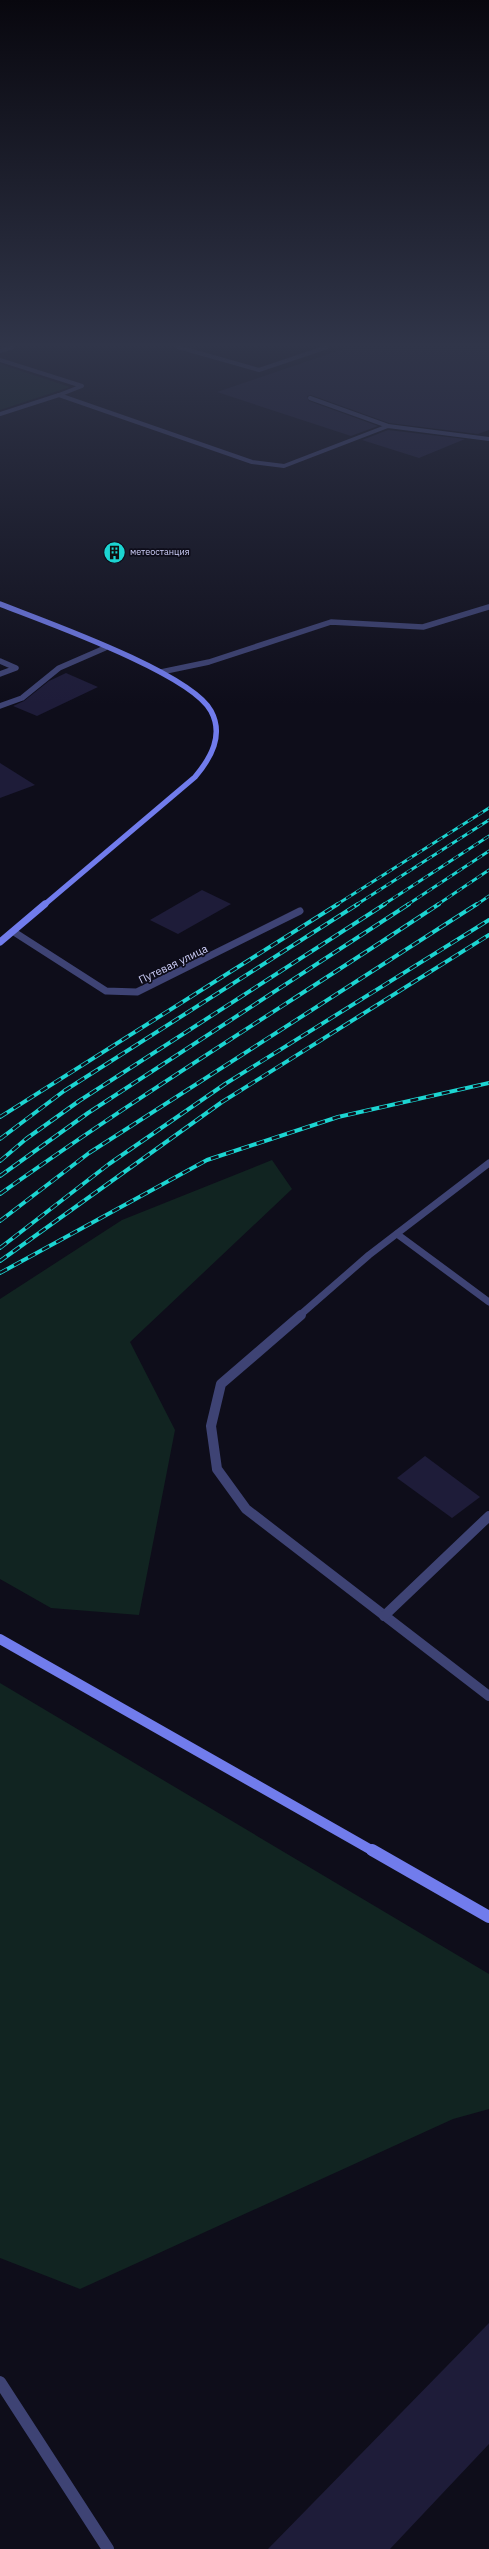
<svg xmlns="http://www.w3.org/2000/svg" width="489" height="2549" font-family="'IBM Plex Sans',sans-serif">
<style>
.green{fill:#112421}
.building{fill:#1e1c39}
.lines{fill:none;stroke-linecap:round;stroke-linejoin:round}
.lane-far4{stroke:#3e4374;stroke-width:4}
.lane-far3{stroke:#3e4374;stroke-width:5.5}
.lane-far2{stroke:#3e4374;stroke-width:7}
.lane-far1{stroke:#3e4374;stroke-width:10}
.lane{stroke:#3e4374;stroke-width:12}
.street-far2{stroke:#3e4374;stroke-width:4}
.street-far1{stroke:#3e4374;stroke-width:5.5}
.street{stroke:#3e4374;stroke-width:7}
.secondary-far3{stroke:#717cec;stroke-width:5.5}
.secondary-far2{stroke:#717cec;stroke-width:7}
.secondary-far1{stroke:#717cec;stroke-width:10}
.secondary{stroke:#717cec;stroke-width:12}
.rail-far1-casing{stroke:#1cd5d2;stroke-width:3}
.rail-casing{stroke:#1cd5d2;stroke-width:4}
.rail-far1{stroke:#0e0d1a;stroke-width:2;stroke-dasharray:6;stroke-linecap:butt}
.rail{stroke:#0e0d1a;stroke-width:2.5;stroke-dasharray:8;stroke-linecap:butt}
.labels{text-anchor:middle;stroke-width:3.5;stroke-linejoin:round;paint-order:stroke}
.far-poi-label{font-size:9px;fill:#cdcef8;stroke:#0e0d1a;text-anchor:start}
.street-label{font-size:11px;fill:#cdcef8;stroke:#0e0d1a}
</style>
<rect width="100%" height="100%" fill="#0e0d1a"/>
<g class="green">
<path d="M0,364l70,23 -70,23z"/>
<path d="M272,1160l20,29 -162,153 45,88 -36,185 -88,-7 -51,-29v-280l122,-79z"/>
<path d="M0,1683l489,291v135l-36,10 -373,170 -80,-31z"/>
</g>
<g class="building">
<path d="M349,347h140v83l-11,4 -89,-11 -78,-28 -4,1 2,5 69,25 -27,10 -134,-44z"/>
<path d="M388,430l77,9 -46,19 -57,-18z"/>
<path d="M66,673l32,14 -61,29 -24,-10 11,-5 25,-20z"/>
<path d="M0,763l35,22 -35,13z"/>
<path d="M202,890l29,14 -53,30 -28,-14z"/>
<path d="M425,1456l55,41 -28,21 -55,-40z"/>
<path d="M489,2323v121l-99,105h-122z"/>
</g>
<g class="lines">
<g class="lane-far4">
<path d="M178,347l81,23 68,-23"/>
<path d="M0,351l13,-4"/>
<path d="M0,360l82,26 -23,9"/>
<path d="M59,395l193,67 32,4 104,-40 101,13"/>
<path d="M310,398l78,28"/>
</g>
<g class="lane-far3">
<path d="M0,661l16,7 -16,6"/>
<path d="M0,706l22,-8 37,-30 46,-20"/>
</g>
<g class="lane-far2">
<path d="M397,1234l92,68"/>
<path d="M299,1316l70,-61 120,-92"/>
</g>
<g class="lane-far1">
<path d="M301,1315l-80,69 -10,42 6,43 29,40 243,187"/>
<path d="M384,1616l105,-100"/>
</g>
<path class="lane" d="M0,2382l108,167"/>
<path class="street-far2" d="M0,414l59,-19"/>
<path class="street-far1" d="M161,672l48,-10 122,-40 92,5 66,-20"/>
<path class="street" d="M14,932l92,59 31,1 163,-81"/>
<path class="secondary-far3" d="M0,604c43,17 191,69 211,107 13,24 0,47 -16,66l-151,128"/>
<path class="secondary-far2" d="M0,942l45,-38"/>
<path class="secondary-far1" d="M0,1639l373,212"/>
<path class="secondary" d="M372,1850l117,67"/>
<defs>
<g id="rail-far1">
<path d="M336,905l153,-97"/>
<path d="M356,905l133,-85"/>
<path d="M383,905l106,-69"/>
<path d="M407,905l82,-54"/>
<path d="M437,905l52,-35"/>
<path d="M476,905l13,-9"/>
</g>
<g id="rail">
<path d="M0,1117l338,-213"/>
<path d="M0,1139l64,-48 294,-187"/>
<path d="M0,1161l26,-22 53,-38 306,-197"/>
<path d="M0,1176l88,-63 321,-209"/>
<path d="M0,1194c143,-102 293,-193 439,-290"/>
<path d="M0,1221l89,-68 388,-249"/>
<path d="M0,1248l109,-84 116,-80 264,-164"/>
<path d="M0,1261l222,-159 267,-167"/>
<path d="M0,1273l207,-113 131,-43 151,-34"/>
</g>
</defs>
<use href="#rail-far1" class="rail-far1-casing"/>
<use href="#rail" class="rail-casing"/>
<use href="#rail-far1" class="rail-far1"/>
<use href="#rail" class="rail"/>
</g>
<linearGradient id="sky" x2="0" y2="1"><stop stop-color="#08070e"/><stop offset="0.49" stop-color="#303549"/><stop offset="1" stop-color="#303549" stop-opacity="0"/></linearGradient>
<rect width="489" height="704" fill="url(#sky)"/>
<defs>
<symbol id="building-disc" viewBox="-11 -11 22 22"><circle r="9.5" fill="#1cd5d2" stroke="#0e0d1a"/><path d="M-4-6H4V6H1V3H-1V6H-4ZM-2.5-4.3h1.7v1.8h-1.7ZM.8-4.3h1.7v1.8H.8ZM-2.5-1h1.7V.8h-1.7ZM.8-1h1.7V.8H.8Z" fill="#111"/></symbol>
</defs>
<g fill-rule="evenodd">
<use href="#building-disc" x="102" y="540" width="25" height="25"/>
</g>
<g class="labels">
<g class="far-poi-label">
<text x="130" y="555">метеостанция</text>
</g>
<g class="street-label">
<text transform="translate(173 964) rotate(-26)" y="4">Путевая улица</text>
</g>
</g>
</svg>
